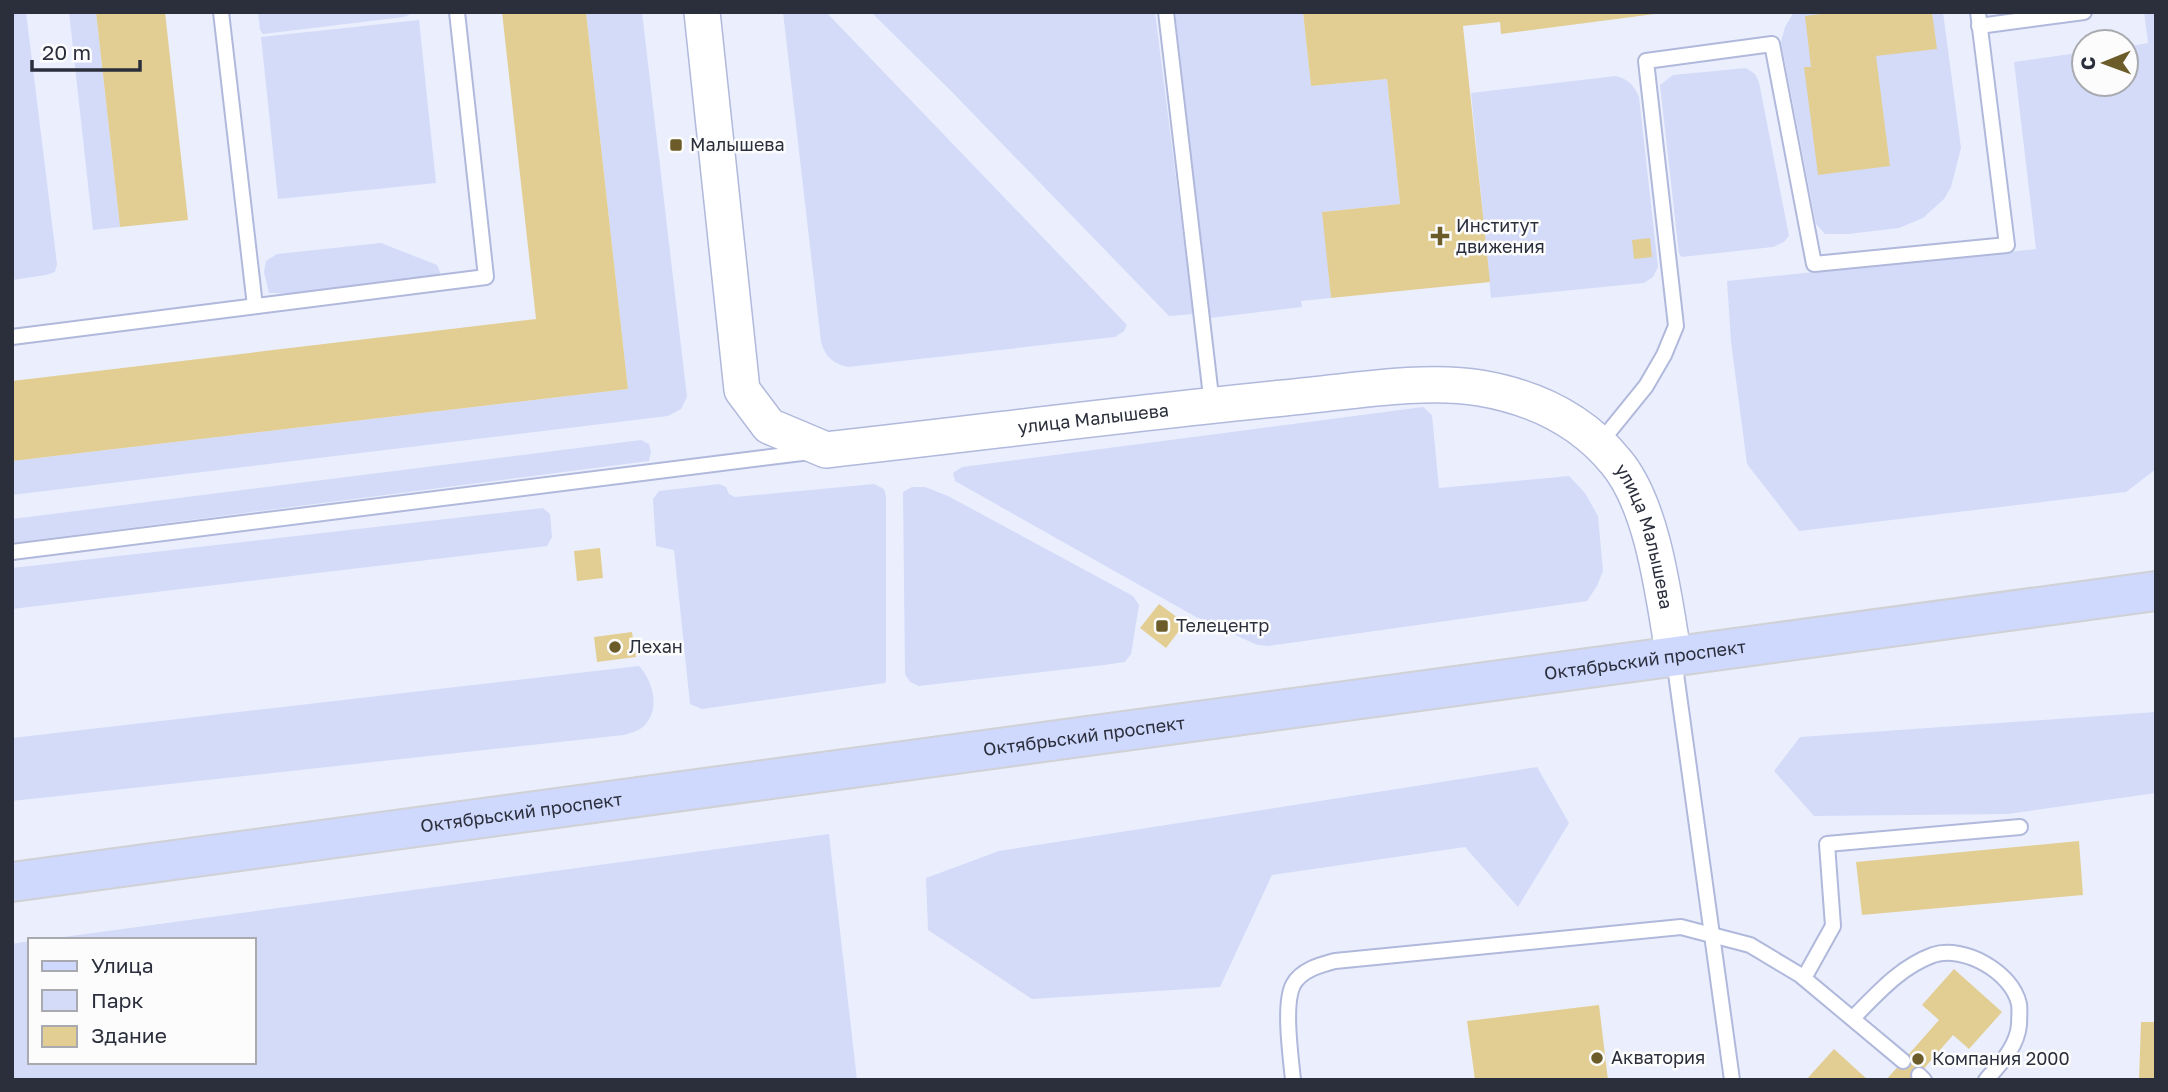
<svg xmlns="http://www.w3.org/2000/svg" width="2168" height="1092" font-family="'Golos Text',sans-serif">
<style>
.green{fill:#d3dbf9}
.building{fill:#e2ce93}
.lines{fill:none;stroke-linecap:round;stroke-linejoin:round}
.service-casing{stroke:#b0b9db;stroke-width:18}
.tertiary-casing{stroke:#b0b9db;stroke-width:38}
.primary-casing{stroke:#d0d1d4;stroke-width:42}
.service{stroke:#fff;stroke-width:14}
.tertiary{stroke:#fff;stroke-width:35}
.primary{stroke:#cfd8fd;stroke-width:38}
.poi-dot{fill:#6c5c2a;stroke:#fcfcfc;stroke-width:2.5}
.labels{text-anchor:middle;stroke-width:5;stroke-linejoin:round;paint-order:stroke}
.poi-label{font-size:18px;fill:#2b2f3c;stroke:#fcfcfc;text-anchor:start}
.street-label{font-size:18px;fill:#2b2f3c;stroke:#fcfcfc}
</style>
<rect width="100%" height="100%" fill="#ebeffd"/>
<g class="green">
<path d="M12,12h14l31,252 -2,8 -9,3 -34,5z"/>
<path d="M69,12h27l24,215 -27,3z"/>
<path d="M258,12h157l-11,5 -141,17 -3,-4z"/>
<path d="M586,12h56l45,385 -6,12 -13,7 -656,79v-34l616,-72z"/>
<path d="M783,12h43l301,313 -3,6 -9,6 -267,30c-14,-3 -23,-10 -27,-25z"/>
<path d="M871,12h284l38,302 -24,2 -217,-224z"/>
<path d="M1175,12h128l8,74 76,-7 13,125 -77,8 8,86 -30,3 1,6 -92,11z"/>
<path d="M1794,12h149l18,136 -10,39 -7,12 -21,19 -24,10 -51,6h-23l-9,-10 -35,-182 4,-15z"/>
<path d="M2144,12h12v457l-30,23 -327,39 -52,-67 -16,-122 -4,-61 309,-32 -22,-187 70,-10v32h42v-37l22,-4z"/>
<path d="M419,20l17,163 -158,16 -17,-162z"/>
<path d="M1746,68l9,6 4,8 30,154 -5,6 -11,5 -91,10 -3,-3 -19,-169 13,-10z"/>
<path d="M1616,76c13,4 18,9 23,21l19,170 -5,10 -9,6 -153,15 -20,-205z"/>
<path d="M381,243l56,22 4,10 -145,19 -27,-1 -5,-21 2,-11 11,-7z"/>
<path d="M1423,407l9,8 7,73 130,-12 16,17 13,23 5,55 -6,15 -10,15 -318,45 -12,-1 -61,-28 -241,-136 -2,-8 9,-6z"/>
<path d="M641,440l8,4 2,7 -2,10 -637,82v-24z"/>
<path d="M719,484l7,3 3,7 6,3 139,-13 10,5 2,8v184l-1,2 -183,26 -12,-5 -16,-154 -18,-4 -3,-47 6,-8z"/>
<path d="M912,487h13l23,9 185,100 6,9 -8,49 -6,8 -21,3 -185,21 -9,-4 -5,-8 -2,-182z"/>
<path d="M543,508l7,6 2,23 -5,9 -535,63v-41z"/>
<path d="M639,666c14,15 22,43 5,60 -5,5 -14,7 -20,9l-612,66v-63z"/>
<path d="M2156,712v81l-148,21 -194,2 -40,-45 26,-34z"/>
<path d="M1537,767l32,56 -51,84 -53,-60 -193,28 -52,112 -188,12 -104,-69 -2,-52 73,-27z"/>
<path d="M829,834l28,246h-845v-136l18,-3v121h224v-122h-213z"/>
</g>
<g class="building">
<path d="M96,12h69l23,208 -68,7z"/>
<path d="M502,12h84l42,377 -616,72v-80l524,-62z"/>
<path d="M1303,12h352v2l-154,20 -1,-12 -37,4 27,256 -159,16 -9,-86 78,-8 -13,-125 -76,7z"/>
<path d="M1837,12h95l5,37 -61,7 14,110 -72,9 -14,-108h7l-6,-51z"/>
<path d="M1650,238l2,19 -18,2 -2,-19z"/>
<path d="M600,548l3,30 -26,3 -3,-30z"/>
<path d="M1159,604l26,19 -19,25 -26,-20z"/>
<path d="M632,632l4,25 -39,5 -3,-25z"/>
<path d="M2079,841l4,54 -221,20 -6,-53z"/>
<path d="M1954,969l48,43 -33,37 -16,-14 -39,45h-28l53,-60 -17,-15z"/>
<path d="M1599,1005l9,75h-133l-8,-59z"/>
<path d="M2141,1022h15v58h-17z"/>
<path d="M1834,1049l34,31h-62z"/>
</g>
<g class="lines">
<defs>
<g id="service">
<path d="M221,12l34,294"/>
<path d="M1166,12l46,393"/>
<path d="M1979,26l105,-14"/>
<path d="M12,337l474,-60 -29,-265"/>
<path d="M1599,444l47,-58 18,-31 12,-29 -30,-265 126,-17 42,220 193,-19 -29,-233"/>
<path d="M12,552l798,-100"/>
<path d="M1674,659l58,421"/>
<path d="M1804,978l29,-52 -6,-82 193,-17"/>
<path d="M1853,1018c24,-24 47,-51 80,-63 31,-10 79,17 86,49 1,6 0,15 0,21 -2,22 -19,39 -33,55"/>
<path d="M1919,1075l5,5"/>
<path d="M1293,1080c-2,-22 -10,-75 0,-95 8,-15 27,-20 42,-24l346,-34 69,18 50,30 103,86"/>
</g>
<g id="tertiary">
<path id="s1" d="M702,12l40,378 27,36 57,24c153,-17 306,-37 458,-52 58,-5 139,-20 196,-10 53,9 101,31 136,74 38,45 48,138 58,196"/>
</g>
<g id="primary">
<path id="s2" d="M12,882l2144,-291"/>
</g>
</defs>
<use href="#service" class="service-casing"/>
<use href="#tertiary" class="tertiary-casing"/>
<use href="#primary" class="primary-casing"/>
<use href="#service" class="service"/>
<use href="#tertiary" class="tertiary"/>
<use href="#primary" class="primary"/>
</g>
<g class="poi-dot">
<rect x="669" y="138" width="14" height="14" rx="3.5"/>
<path d="M1436.5 225.5h7v7h7v7h-7v7h-7v-7h-7v-7h7z"/>
<rect x="1155" y="619" width="14" height="14" rx="3.5"/>
<circle cx="615" cy="647" r="7"/>
<circle cx="1597" cy="1058" r="7"/>
<circle cx="1918" cy="1059" r="7"/>
</g>
<g class="labels">
<g class="poi-label">
<text x="690" y="151">Малышева</text>
<text x="1456" y="232">Институт<tspan x="1456" dy="21">движения</tspan></text>
<text x="1176" y="632">Телецентр</text>
<text x="629" y="653">Лехан</text>
<text x="1611" y="1064">Акватория</text>
<text x="1932" y="1065">Компания 2000</text>
</g>
<g class="street-label">
<text dy="6" stroke="none"><textPath href="#s1" startOffset="756">улица Малышева</textPath></text>
<text dy="6" stroke="none"><textPath href="#s1" startOffset="1384">улица Малышева</textPath></text>
<text dy="6" stroke="none"><textPath href="#s2" startOffset="1648">Октябрьский проспект</textPath></text>
<text dy="6" stroke="none"><textPath href="#s2" startOffset="1082">Октябрьский проспект</textPath></text>
<text dy="6" stroke="none"><textPath href="#s2" startOffset="514">Октябрьский проспект</textPath></text>
</g>
</g>
<rect width="2168" height="1092" fill="none" stroke="#2b2f3c" stroke-width="28"/>
<rect x="28" y="938" width="228" height="126" fill="#fcfcfc" stroke="#a8aaaf" stroke-width="2"/>
<rect x="42" y="961" width="35" height="10" fill="#cfd8fd" stroke="#a8aaaf" stroke-width="2"/>
<text x="91" y="973" font-size="21" fill="#2b2f3c">Улица</text>
<rect x="42" y="990" width="35" height="21" fill="#d3dbf9" stroke="#a8aaaf" stroke-width="2"/>
<text x="91" y="1008" font-size="21" fill="#2b2f3c">Парк</text>
<rect x="42" y="1026" width="35" height="21" fill="#e2ce93" stroke="#a8aaaf" stroke-width="2"/>
<text x="91" y="1043" font-size="21" fill="#2b2f3c">Здание</text>
<g transform="translate(2105 63) rotate(269)"><circle r="33" fill="#fcfcfc" stroke="#a8aaaf" stroke-width="2"/>
<path d="M0-5L12 26L0 18L-12 26Z" fill="#6c5c2a"/>
<text y="-10" font-size="19" font-weight="bold" text-anchor="middle" fill="#2b2f3c">С</text>
</g>
<path d="M32 60v10h108v-10" fill="none" stroke="#2b2f3c" stroke-width="3.5"/>
<text x="42" y="60" font-size="21" fill="#2b2f3c" stroke="#fcfcfc" stroke-width="5" paint-order="stroke">20 m</text>
</svg>
